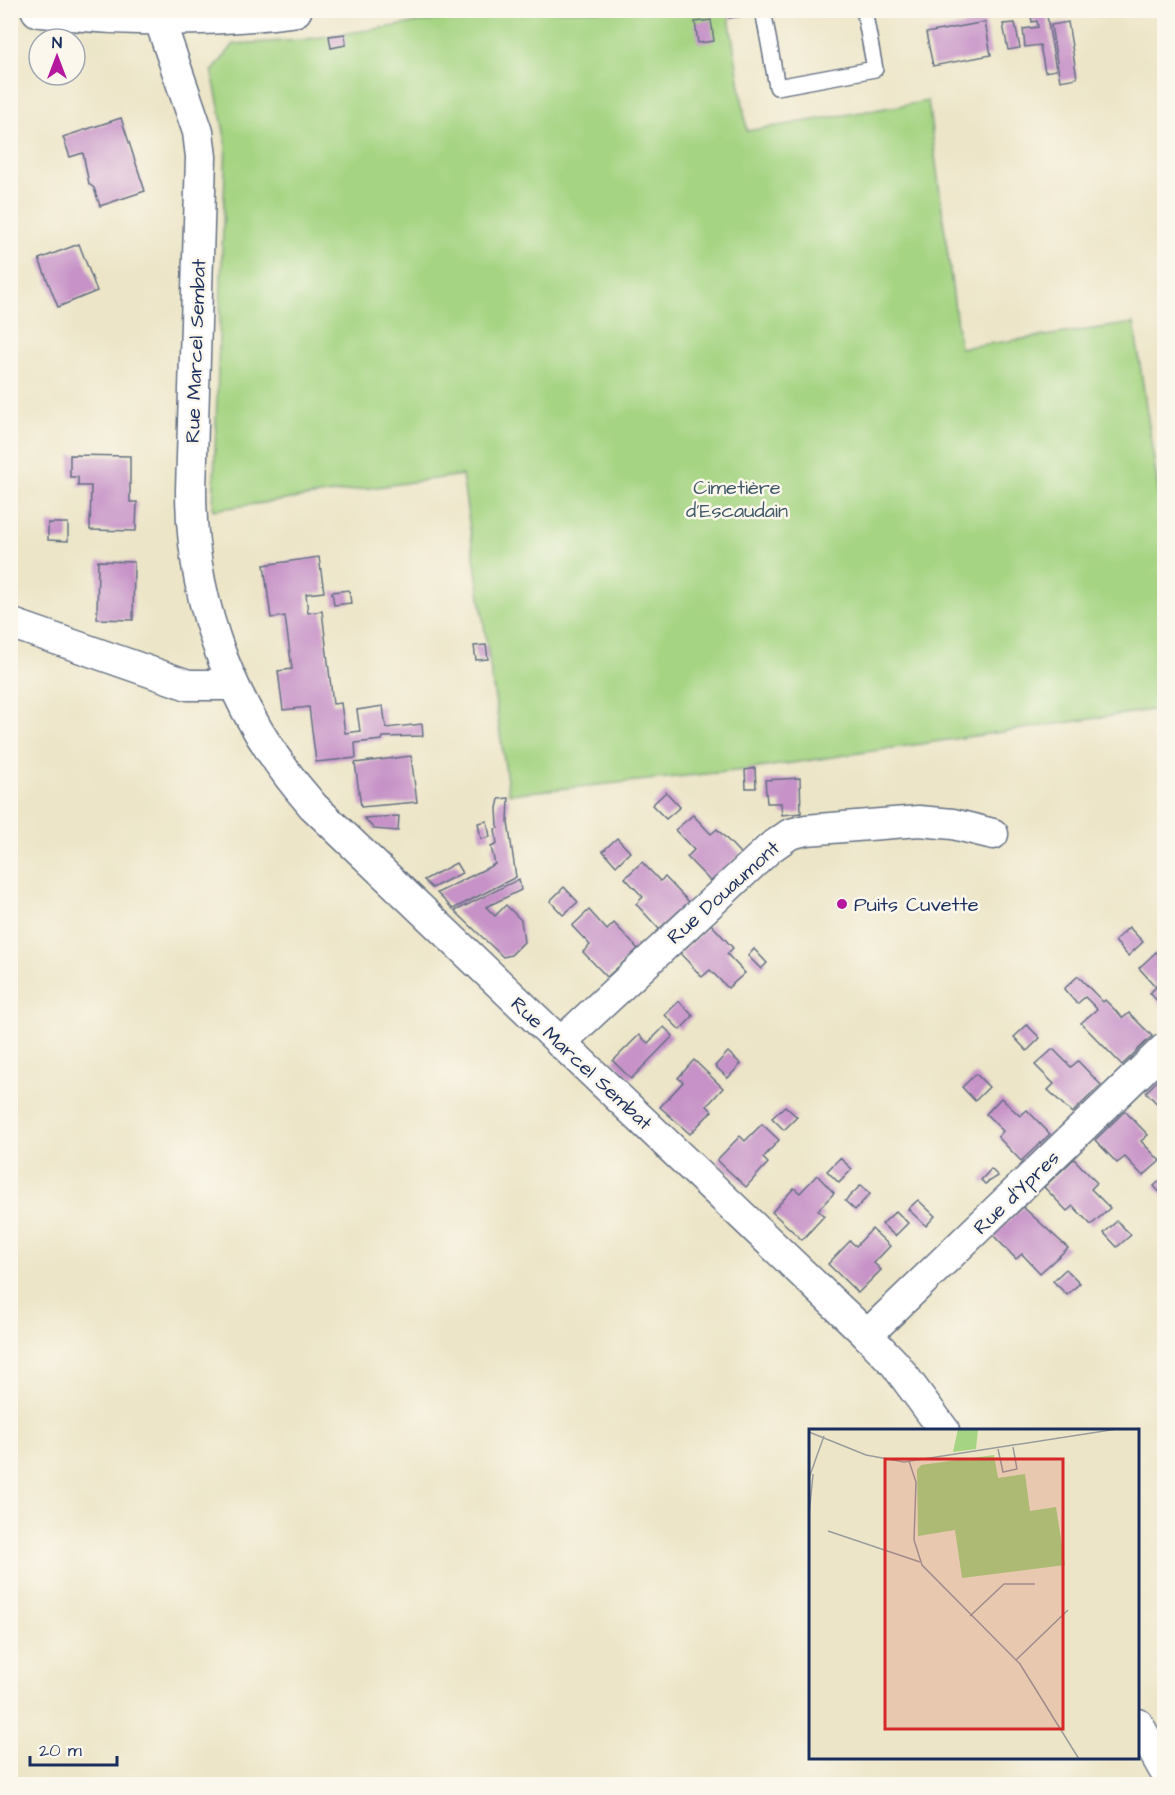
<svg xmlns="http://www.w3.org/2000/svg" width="1175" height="1795" font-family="'Architects Daughter',sans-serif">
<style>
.green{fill:#a5d482;stroke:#608270;stroke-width:1.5}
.building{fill:#c692c7}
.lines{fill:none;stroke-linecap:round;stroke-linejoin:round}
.service-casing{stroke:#646f83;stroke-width:18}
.minor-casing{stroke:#646f83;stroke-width:33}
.tertiary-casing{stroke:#646f83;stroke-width:36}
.service{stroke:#fff;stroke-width:15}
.minor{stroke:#fff;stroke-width:30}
.tertiary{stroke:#fff;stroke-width:33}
.poi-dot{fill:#b5179e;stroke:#fbf7ec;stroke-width:2}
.labels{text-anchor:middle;stroke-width:5;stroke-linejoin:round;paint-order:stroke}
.street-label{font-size:20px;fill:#1b2f5e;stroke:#fbf7ec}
.park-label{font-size:20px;fill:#3e5867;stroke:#fbf7ec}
.poi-label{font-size:20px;fill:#1b2f5e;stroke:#fbf7ec;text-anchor:start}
.inset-road{fill:none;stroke:#989c9d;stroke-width:1.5}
.view{fill:#d62828;fill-opacity:0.15;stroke:#d62828;stroke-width:3}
.inset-edge{fill:none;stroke:#1b2f5e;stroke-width:3}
</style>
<rect width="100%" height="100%" fill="#fbf7ec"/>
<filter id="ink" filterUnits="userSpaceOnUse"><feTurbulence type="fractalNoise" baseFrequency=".0167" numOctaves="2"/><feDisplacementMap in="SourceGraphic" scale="12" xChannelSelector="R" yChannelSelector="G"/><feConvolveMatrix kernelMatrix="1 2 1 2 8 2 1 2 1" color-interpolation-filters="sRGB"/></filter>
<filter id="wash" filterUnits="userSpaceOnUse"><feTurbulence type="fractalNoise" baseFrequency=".008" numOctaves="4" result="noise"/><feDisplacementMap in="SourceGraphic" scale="24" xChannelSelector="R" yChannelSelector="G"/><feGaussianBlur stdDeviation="1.35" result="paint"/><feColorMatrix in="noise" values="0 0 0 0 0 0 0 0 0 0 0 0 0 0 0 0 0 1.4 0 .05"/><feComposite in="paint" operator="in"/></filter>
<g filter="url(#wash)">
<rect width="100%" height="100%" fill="#ece5c7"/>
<path class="green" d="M728,10l19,121 181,-30 32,247 174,-25 30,207v178l-419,62 -236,24 -47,-319 -249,35 13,-368 -14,-70 22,-28 67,-4 196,-29z"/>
<g id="blocks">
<g class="building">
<path d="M728,10h14l1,6 -14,2z"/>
<path d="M1030,10h16l10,60 -11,2 -5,-27 -15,2 -2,-18 15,-2 -1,-6 -5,1z"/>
<path d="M711,20l3,21 -16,2 -3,-21z"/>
<path d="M985,22l6,33 -58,11 -7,-33z"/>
<path d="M1068,22l9,56 -17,3 -9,-56z"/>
<path d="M1015,23l5,25 -12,2 -5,-26z"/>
<path d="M345,34l1,11 -15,3 -2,-12z"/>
<path d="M121,118l24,73 -45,15 -6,-18 -5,-4 -6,-31 -13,4 -7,-20z"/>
<path d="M79,244l18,47 -39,16 -19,-48z"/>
<path d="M70,455l60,1v46h7l-1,29 -46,-1 1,-44h-13v-9h-8z"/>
<path d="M48,523h20v18l-20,-1z"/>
<path d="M319,557l5,35 -18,2 2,19 14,-2 11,93 8,-1 4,30 15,-2 -3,-21 26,-4 3,22 36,-4 1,12 -40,1 -1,3 -27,3 1,15 -40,4 -7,-55 -26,3 -5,-39 14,-2 -7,-53 -14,2 -7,-53z"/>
<path d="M98,561l36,1 -1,58 -36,-1z"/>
<path d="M349,590l2,13 -17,2 -2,-13z"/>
<path d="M486,645l2,14 -12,1 -2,-14z"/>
<path d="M411,756l6,46 -56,5 -6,-44z"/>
<path d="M755,768l1,20h-10l-1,-18z"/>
<path d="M800,778l1,35 -19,2 -1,-12h-14l-2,-23z"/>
<path d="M666,792l14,15 -14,12 -14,-14z"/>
<path d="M509,798l-1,24 8,55 -63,32 -16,-16 58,-29 -4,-17 6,-3 -2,-15 3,-1 -1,-20 2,-9z"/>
<path d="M693,815l18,19 6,-5 24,25 -30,28 -24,-25 7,-7 -19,-20z"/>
<path d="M399,816l-1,15 -24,-2 -10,-11z"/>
<path d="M487,821l3,16 -9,2 -3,-16z"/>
<path d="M617,838l13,14 -14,14 -13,-15z"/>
<path d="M642,862l18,19 5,-4 24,25 -30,27 -23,-25 7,-7 -18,-19z"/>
<path d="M456,863l6,10 -30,15 -8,-8z"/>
<path d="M519,879l2,11 -35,17 9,9 11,-11 15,15 3,22 -13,13 -8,2 -48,-46z"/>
<path d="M564,887l14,15 -15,13 -13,-14z"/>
<path d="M589,910l18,20 7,-7 24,26 -31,28 -24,-25 7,-7 -18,-19z"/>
<path d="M711,924l22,24 -6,6 18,19 -17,15 -18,-18 -8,7 -22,-24z"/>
<path d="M1129,927l14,15 -15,14 -13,-15z"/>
<path d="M754,949l13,14 -6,6 -13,-13z"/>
<path d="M1156,952l8,8v48l-14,-15 6,-6 -17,-19z"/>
<path d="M1078,976l25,26 2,-2 18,18 6,-5 23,23 -30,29 -41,-42 16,-14 -12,-12 -8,7 -13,-15z"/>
<path d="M679,1001l14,15 -13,14 -15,-15z"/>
<path d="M1027,1025l13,13 -13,13 -13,-14z"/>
<path d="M664,1027l9,9 -42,43 -18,-18 26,-26 9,8z"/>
<path d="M1053,1049l18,18 7,-6 23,24 -29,28 -24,-23 6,-6 -19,-19z"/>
<path d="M728,1052l13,12 -13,14 -13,-12z"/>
<path d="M694,1060l29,28 -16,18 5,5 -22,23 -30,-27 23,-25 -5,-4z"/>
<path d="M976,1074l13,13 -14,14 -13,-14z"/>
<path d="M1164,1074v37l-18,-19z"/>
<path d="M1001,1098l19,18 7,-6 23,24 -29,27 -23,-24 5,-6 -17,-17z"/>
<path d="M785,1106l12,11 -13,13 -12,-12z"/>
<path d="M1125,1111l23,24 -7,6 19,20 -17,15 -18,-19 -8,6 -22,-23z"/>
<path d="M762,1124l17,16 -16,18 5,5 -22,24 -29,-27 23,-24 5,5z"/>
<path d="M840,1158l12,11 -13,14 -12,-12z"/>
<path d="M1074,1159l23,24 -6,6 19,19 -19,17 -18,-19 -6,5 -23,-24z"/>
<path d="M991,1169l7,7 -13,8 -4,-4z"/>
<path d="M817,1175l17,18 -16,17 6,6 -22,24 -30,-28 22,-24 6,5z"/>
<path d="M1164,1177v20l-10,-11z"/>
<path d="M861,1185l9,9 -15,16 -10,-9z"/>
<path d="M918,1200l17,16 -9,10 -18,-17z"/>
<path d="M1023,1207l45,41 -28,25 -18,-19 -6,5 -23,-24z"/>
<path d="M896,1211l12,12 -13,13 -13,-12z"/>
<path d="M1117,1221l14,14 -14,12 -13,-14z"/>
<path d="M872,1229l18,17 -16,17 7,7 -23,23 -30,-29 22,-23 6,5z"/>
<path d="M1066,1269l14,14 -13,12 -14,-14z"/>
</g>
</g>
</g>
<g filter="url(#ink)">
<use href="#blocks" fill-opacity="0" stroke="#646f83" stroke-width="1.5"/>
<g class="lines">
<defs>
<path id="service" d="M763,10l14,77 98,-18 -11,-59"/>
<g id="minor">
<path d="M159,18l39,114 3,25 -10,333c0,118 44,227 122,316l554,529 28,29 49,66"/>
<path d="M10,623l178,62h44"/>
<path d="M560,1043l210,-195 20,-14 16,-4 113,-9 34,3 40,10"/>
<path d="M867,1335l297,-286"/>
<path d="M1138,1724l26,46"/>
</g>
<path id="tertiary" d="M38,10c85,10 172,11 257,0"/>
</defs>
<use href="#service" class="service-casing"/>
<use href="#minor" class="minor-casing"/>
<use href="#tertiary" class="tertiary-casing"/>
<use href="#service" class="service"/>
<use href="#minor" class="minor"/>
<use href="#tertiary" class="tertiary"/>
</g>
</g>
<circle class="poi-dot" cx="842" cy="904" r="6"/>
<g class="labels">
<g class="street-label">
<text transform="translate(195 351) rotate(-88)" y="7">Rue Marcel Sembat</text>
<text transform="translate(723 892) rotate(-42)" y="7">Rue Douaumont</text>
<text transform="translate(582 1063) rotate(43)" y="7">Rue Marcel Sembat</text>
<text transform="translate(1016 1192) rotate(-44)" y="7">Rue d'Ypres</text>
</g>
<g class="park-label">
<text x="737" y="494">Cimetière<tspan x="737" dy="23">d'Escaudain</tspan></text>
</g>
<g class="poi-label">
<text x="854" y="911">Puits Cuvette</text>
</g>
</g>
<g transform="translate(809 1429)">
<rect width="330" height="330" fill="#ece5c7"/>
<path d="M149,0h20l-2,20 -23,3zM185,26l4,23 27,-4 5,37 26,-4 9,58 -103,13 -7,-48 -37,6 -1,-66 4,-5z" fill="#a5d482"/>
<path class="inset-road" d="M0,3l57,23 38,7 213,-33M189,20l5,23 14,-3 -4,-22M100,32l7,21 -2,58 8,25 98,99 59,95M0,49l15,-42M0,86l4,-41M19,102l92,31M161,187l34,-32h31M207,231l52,-50"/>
<path class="view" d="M76,30h178v270h-178z"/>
<rect width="330" height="330" class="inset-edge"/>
</g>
<rect width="1175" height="1795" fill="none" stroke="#fbf7ec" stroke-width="36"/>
<g transform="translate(57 57)"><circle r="28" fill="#fbf7ec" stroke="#a1a7b3" stroke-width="1.5"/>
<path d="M0-4.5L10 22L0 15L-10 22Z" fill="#b5179e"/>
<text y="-9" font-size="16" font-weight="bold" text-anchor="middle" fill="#1b2f5e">N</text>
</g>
<path d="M30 1756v9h87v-9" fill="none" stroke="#1b2f5e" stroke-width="3"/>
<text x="39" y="1756" font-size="18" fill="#1b2f5e" stroke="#fbf7ec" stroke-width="4.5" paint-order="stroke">20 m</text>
</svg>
